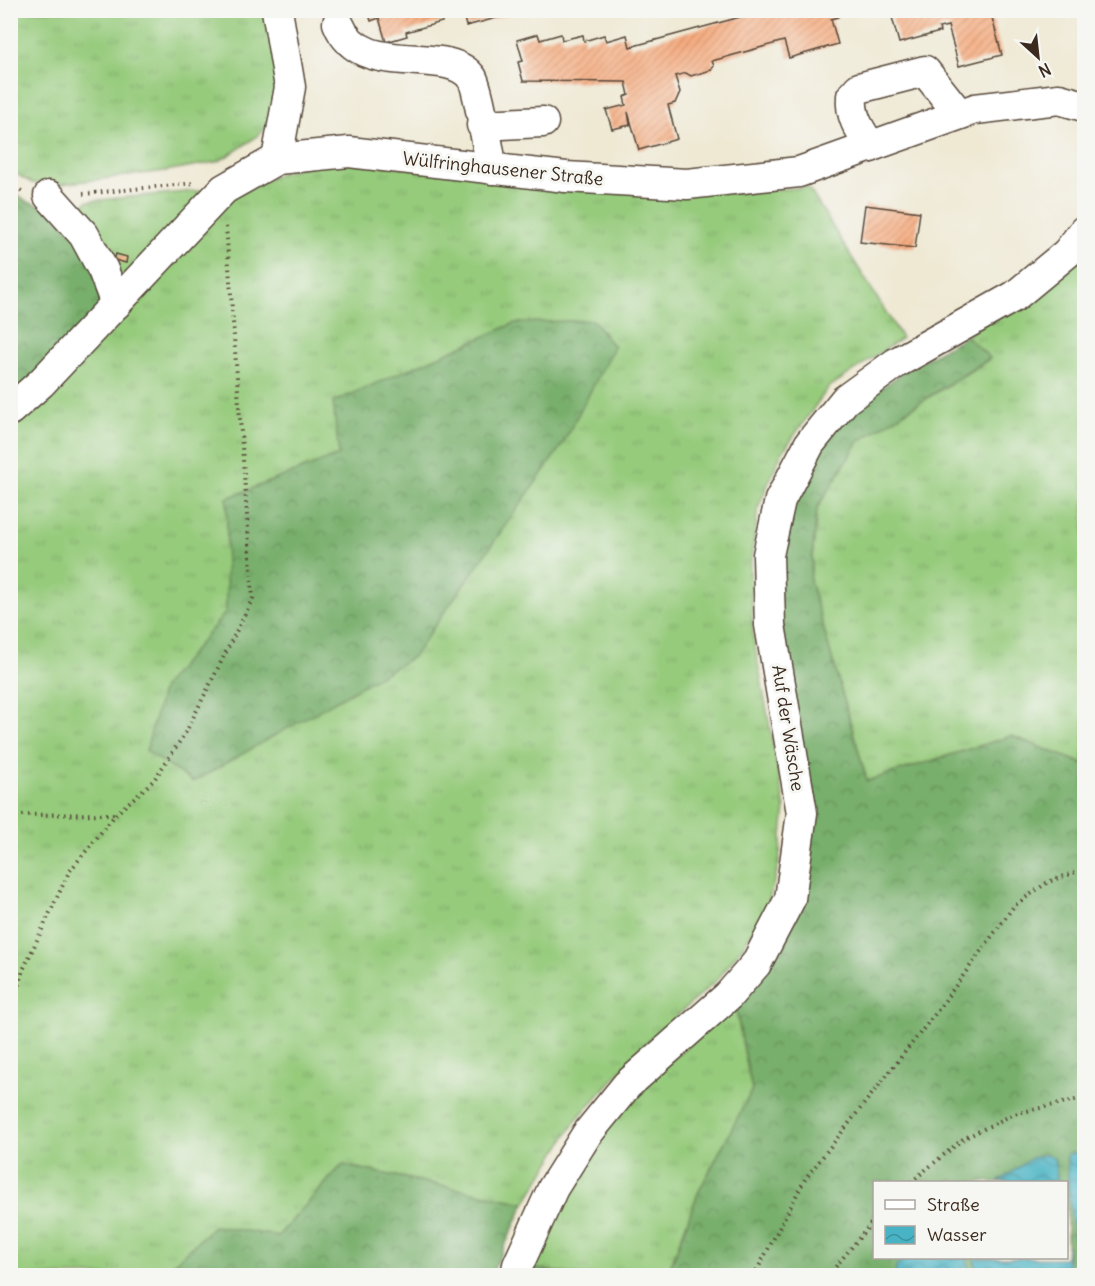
<svg xmlns="http://www.w3.org/2000/svg" width="1095" height="1286" font-family="Delius,sans-serif">
<style>
.grass{fill:url(#grass-tufts);stroke:#687a4d;stroke-width:1.5}
.forest{fill:url(#forest-crowns);stroke:#5a6c45;stroke-width:1.5}
.water{fill:url(#water-waves);stroke:#416e71;stroke-width:1.5}
.building{fill:url(#building-hatch)}
.lines{fill:none;stroke-linecap:round;stroke-linejoin:round}
.minor-casing{stroke:#564739;stroke-width:33}
.path{stroke:#564739;stroke-width:4;stroke-dasharray:1.5 4.5;stroke-linecap:butt}
.minor{stroke:#fff;stroke-width:30}
.labels{text-anchor:middle;stroke-width:6;stroke-linejoin:round;paint-order:stroke}
.street-label{font-size:18px;fill:#3b2a1e;stroke:#f6f6f2}
</style>
<defs>
<pattern id="grass-tufts" width="24" height="20" patternUnits="userSpaceOnUse" patternTransform="scale(1.5)"><rect width="24" height="20" fill="#96cb7c"/><path d="M3 7l-1-3M5 7V3M7 7l1-3M15 17l-1-3M17 17v-4M19 17l1-3" fill="none" stroke="#82ae6b"/></pattern>
<pattern id="forest-crowns" width="20" height="18" patternUnits="userSpaceOnUse" patternTransform="scale(1.5)"><rect width="20" height="18" fill="#78af6c"/><path d="M2 6a3 3 0 1 1 6 0M12 15a3 3 0 1 1 6 0" fill="none" stroke="#648f58"/></pattern>
<pattern id="water-waves" width="16" height="10" patternUnits="userSpaceOnUse" patternTransform="scale(1.5)"><rect width="16" height="10" fill="#47b3c4"/><path d="M0 5q4-4 8 0t8 0" fill="none" stroke="#3c929f"/></pattern>
<pattern id="building-hatch" width="6" height="6" patternUnits="userSpaceOnUse" patternTransform="scale(1.5)"><rect width="6" height="6" fill="#f7ac7f"/><path d="M-1 1l2-2M0 6l6-6M5 7l2-2" fill="none" stroke="#c98c67"/></pattern>
</defs>
<rect width="100%" height="100%" fill="#f6f6f2"/>
<filter id="ink" filterUnits="userSpaceOnUse"><feTurbulence type="fractalNoise" baseFrequency=".0167" numOctaves="2"/><feDisplacementMap in="SourceGraphic" scale="12" xChannelSelector="R" yChannelSelector="G"/><feConvolveMatrix kernelMatrix="1 2 1 2 8 2 1 2 1" color-interpolation-filters="sRGB"/></filter>
<filter id="wash" filterUnits="userSpaceOnUse"><feTurbulence type="fractalNoise" baseFrequency=".008" numOctaves="4" result="noise"/><feDisplacementMap in="SourceGraphic" scale="24" xChannelSelector="R" yChannelSelector="G"/><feGaussianBlur stdDeviation="1.35" result="paint"/><feColorMatrix in="noise" values="0 0 0 0 0 0 0 0 0 0 0 0 0 0 0 0 0 1.4 0 .05"/><feComposite in="paint" operator="in"/></filter>
<g filter="url(#wash)">
<rect width="100%" height="100%" fill="#efe9d4"/>
<g class="grass">
<path d="M11,11h259c6,34 25,86 -2,115 -12,13 -30,23 -45,33l-7,3 -51,9 -112,14 -21,-2 -21,-12z"/>
<path d="M324,161l416,32 68,-6 94,151 -74,50 -47,66 -23,54 -8,60 3,68 32,172 -6,55 -12,44 -24,39 -25,33 -73,65 -69,76 -51,83 -183,-38 -64,71 -64,-10 -43,40 1,9 -161,1v-852l224,-228 46,-23z"/>
<path d="M196,191h12l-89,98 -44,-72 4,-11 9,-5z"/>
<path d="M1084,250v514l-73,-28 -144,45 -57,-200 7,-73 42,-67 131,-82 -24,-23z"/>
<path d="M735,1005l17,85 -54,103 -31,82h-91l-45,-7 14,-45 42,-71 59,-70z"/>
</g>
<g class="forest">
<path d="M11,190l17,12 19,6 30,30 32,62 -98,102z"/>
<path d="M593,320l21,27 -52,98 -149,212 -220,125 -47,-31 17,-64 63,-75 1,-114 112,-43 -6,-53 182,-79z"/>
<path d="M966,336l24,22 -131,83 -42,67 -7,73 57,200 144,-45 73,28v388l-17,3 1,29 10,91h-10l-2,-93h-8l-4,-24h-22l-34,24h-124v76h100l4,17 -311,1 31,-83 54,-103 -17,-85 63,-107 -18,-274 1,-69 21,-82 48,-62 55,-40z"/>
<path d="M342,1165l183,38 -34,72h-319l-1,-9 43,-40 64,10z"/>
<path d="M531,1268l45,7 -47,1z"/>
</g>
<g class="water">
<path d="M1084,1152v123h-6l-10,-91 -1,-30z"/>
<path d="M1047,1154l7,4 4,24h-60l34,-24z"/>
<path d="M1067,1245l1,30h-90l-4,-17h92z"/>
<path d="M907,1258h60l3,17h-74v-9z"/>
</g>
<g id="blocks">
<g class="building">
<path d="M368,10h74v12l-36,10 1,4 -21,6 -7,-24 -8,3z"/>
<path d="M462,10h50v4l-46,12z"/>
<path d="M766,10h70l2,7 -7,2 7,25 -49,14 -5,-17 -72,20 2,5 -3,4 -20,6 -5,-3 -11,3 5,16 -5,11 -7,2 9,34 -38,11 -11,-38 2,13 -18,4 -6,-19 20,-5 -2,-8 5,-2 -3,-13 -103,-1 -5,-19 5,-1 -6,-21 21,-6 2,6 21,-6 1,6 21,-5 1,6 20,-6 2,6 21,-6 3,12z"/>
<path d="M890,10h127v1l-16,5 -1,-5 -9,3 11,41 -43,11 -11,-40 -9,2 1,4 -41,11z"/>
<path d="M865,205l55,7 -5,36 -55,-6z"/>
<path d="M116,254l11,3 -1,6 -12,-3z"/>
</g>
</g>
</g>
<g filter="url(#ink)">
<use href="#blocks" fill-opacity="0" stroke="#564739" stroke-width="1.5"/>
<g class="lines">
<defs>
<g id="minor">
<path d="M277,10l13,77 -13,72"/>
<path d="M338,23c23,59 109,19 134,55 6,9 17,76 20,91"/>
<path d="M482,125l61,-3"/>
<path d="M871,147c-11,-17 -21,-30 -19,-51l7,-8 66,-17 34,43"/>
<path d="M49,196l35,39 19,35 13,34"/>
<path d="M10,410l31,-27 183,-194 53,-30 72,-7 217,25 121,7 112,-12 176,-63 84,-10 25,7"/>
<path d="M516,1276l2,-11 35,-77 34,-54 40,-49 101,-89 28,-32 34,-65 12,-86 -32,-188 -2,-70 12,-55 30,-57 35,-43 51,-37 119,-67 52,-43 17,-22"/>
</g>
</defs>
<use href="#minor" class="minor-casing"/>
<g class="path">
<path d="M10,184l15,9"/>
<path d="M83,194l112,-11"/>
<path d="M10,815l106,-1"/>
<path d="M10,1014l13,-44 46,-98 47,-58 38,-34 32,-48 67,-134 -27,-372"/>
<path d="M911,1182l52,-43 51,-25 70,-16"/>
<path d="M754,1276l51,-97 130,-165 79,-108 34,-24 36,-13"/>
<path d="M828,1276l46,-56"/>
</g>
<use href="#minor" class="minor"/>
</g>
</g>
<g class="labels">
<g class="street-label">
<text transform="translate(503 169) rotate(6)" y="6">Wülfringhausener Straße</text>
<text transform="translate(788 728) rotate(81)" y="6">Auf der Wäsche</text>
</g>
</g>
<rect width="1095" height="1286" fill="none" stroke="#f6f6f2" stroke-width="36"/>
<rect x="873" y="1181" width="195" height="78" fill="#f6f6f2" stroke="#aba49d" stroke-width="1.5"/>
<rect x="885" y="1200" width="30" height="9" fill="#ffffff" stroke="#aba49d" stroke-width="1.5"/>
<text x="927" y="1211" font-size="18" fill="#3b2a1e">Straße</text>
<rect x="885" y="1226" width="30" height="18" fill="url(#water-waves)" stroke="#aba49d" stroke-width="1.5"/>
<text x="927" y="1241" font-size="18" fill="#3b2a1e">Wasser</text>
<g transform="translate(1038 57) rotate(153)" stroke="#f6f6f2" stroke-width="4.5" paint-order="stroke">
<path d="M0-4.5L10 22L0 15L-10 22Z" fill="#3b2a1e"/>
<text y="-9" font-size="16" font-weight="bold" text-anchor="middle" fill="#3b2a1e">N</text>
</g>
</svg>
